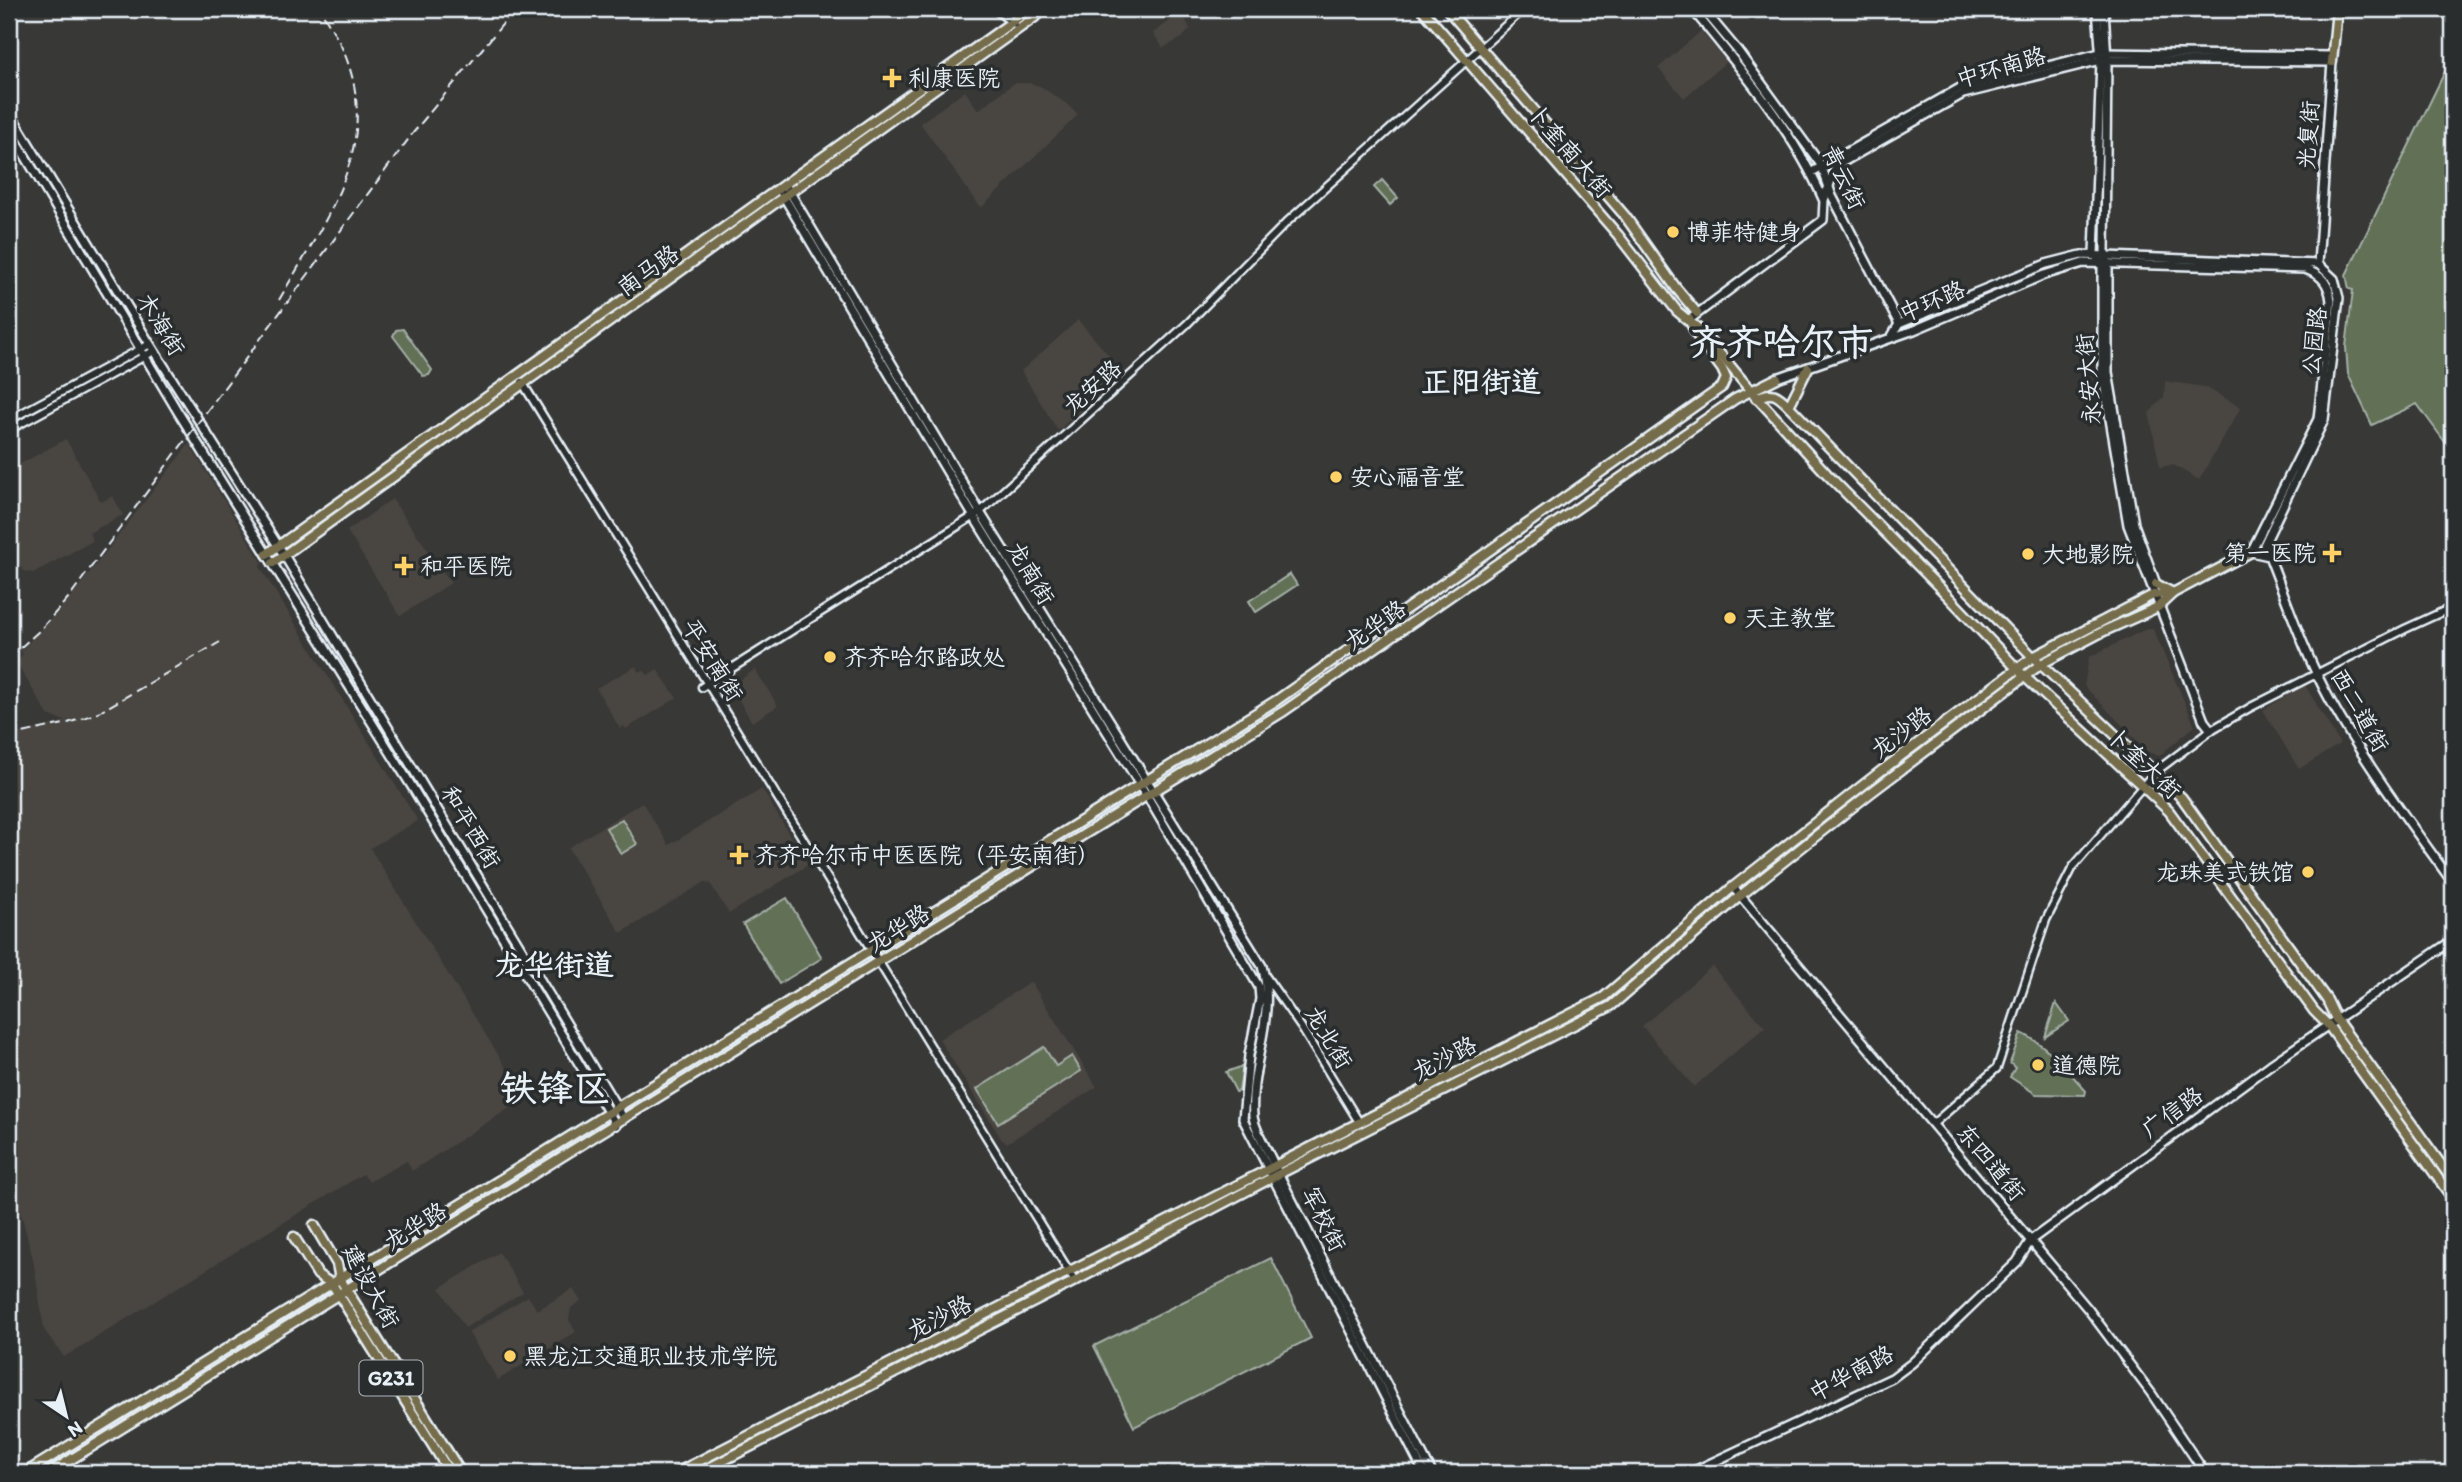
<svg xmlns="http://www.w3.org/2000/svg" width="2462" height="1482" font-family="Itim,'LXGW WenKai TC',sans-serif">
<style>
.built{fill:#494541}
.green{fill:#626f57;stroke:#a5b0a8;stroke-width:2}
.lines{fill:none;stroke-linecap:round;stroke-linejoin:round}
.tertiary-casing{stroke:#e8f1f8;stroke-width:11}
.secondary-casing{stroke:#e8f1f8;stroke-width:12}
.primary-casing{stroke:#e8f1f8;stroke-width:13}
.tertiary{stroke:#2a2d2e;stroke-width:6}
.secondary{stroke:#2a2d2e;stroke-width:7}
.primary{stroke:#746c4b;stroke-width:8}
.rail{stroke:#e8f1f8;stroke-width:2;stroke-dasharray:10 5;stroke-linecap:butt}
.poi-dot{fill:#ffd166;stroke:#2a2d2e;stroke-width:2.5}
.labels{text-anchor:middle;stroke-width:7;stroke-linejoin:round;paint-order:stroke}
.shield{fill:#2a2d2e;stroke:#afb6bb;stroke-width:2}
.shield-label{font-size:21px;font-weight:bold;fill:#e8f1f8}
.street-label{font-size:23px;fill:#e8f1f8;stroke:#2a2d2e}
.poi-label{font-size:23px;fill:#e8f1f8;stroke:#2a2d2e;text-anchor:start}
.district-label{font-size:30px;font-weight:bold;fill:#e8f1f8;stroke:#2a2d2e}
.town-label{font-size:37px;font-weight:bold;fill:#e8f1f8;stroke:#2a2d2e}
</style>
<rect width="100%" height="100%" fill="#383837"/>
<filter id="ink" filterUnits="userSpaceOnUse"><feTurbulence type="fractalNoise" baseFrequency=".0143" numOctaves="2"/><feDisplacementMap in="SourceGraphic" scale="14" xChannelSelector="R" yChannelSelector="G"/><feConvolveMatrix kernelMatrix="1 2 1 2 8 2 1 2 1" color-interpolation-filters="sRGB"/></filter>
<g filter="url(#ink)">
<g class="built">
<path d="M1182,12l8,17 -8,9 -19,10 -10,-15z"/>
<path d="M1701,31l26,30 -43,37 -26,-30z"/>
<path d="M1014,83h15l11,3 27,18 11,11 -97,93 -61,-85 45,-32 13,19z"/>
<path d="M1078,320l43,49 -63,62 -37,-60z"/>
<path d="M2165,381l40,6 36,20 -42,73 -26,-15 -13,2 -11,-54 15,-16z"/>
<path d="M66,439l35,63 12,-6 10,19 -34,18 4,8 -60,32 -10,-2 -14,-27v-74z"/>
<path d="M189,444l73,118 -2,5 10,16 148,238 -48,27 155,250 -113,73 -5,-10 -38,21 -6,-8 -299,183 -20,-27 -11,-71 -24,-91v-432l80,-21 -24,6 -17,-6 -32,-53 7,-8 -2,-3 53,-58z"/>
<path d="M392,499l59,84 -51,33 -53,-85z"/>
<path d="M2148,628l5,1 42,97 -36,30 -11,-4 -64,-66 5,-29z"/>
<path d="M636,666l3,6 5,-2 4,5 9,-6 20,29 -51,31 -2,-3 -4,3 -24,-41z"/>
<path d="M755,669l23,37 -26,16 -21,-35z"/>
<path d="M2305,685l35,59 -41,25 -36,-59z"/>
<path d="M762,789l46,76 -79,49 -19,-31 -3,1 -2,-2 -84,51 -53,-85 74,-46 27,43z"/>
<path d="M1712,966l53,61 -71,60 -52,-61z"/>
<path d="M1031,982l66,105 -90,56 -5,-3 -63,-101z"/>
<path d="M499,1252l24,40 -58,36 -25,-40z"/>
<path d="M573,1289l8,12 -10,7 -2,12 7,12 -78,48 -30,-48 60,-36 9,14z"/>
</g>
<g class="green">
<path d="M2453,55v398l-36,-49 -45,21 -24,-51 -2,-27 7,-57 -4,-1 -3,-14z"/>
<path d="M1382,180l16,18 -8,7 -16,-18z"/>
<path d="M403,329l29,41 -3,5 -6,1 -30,-40 3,-6z"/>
<path d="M1290,574l7,11 -41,27 -7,-11z"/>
<path d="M622,819l15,25 -16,10 -15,-26z"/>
<path d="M787,898l35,60 -43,26 -36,-60z"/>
<path d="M2056,1003l13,18 -24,16z"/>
<path d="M2021,1033c26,11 46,37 65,58l-1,4 -49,-1 -26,-17 5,-9 -5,-5z"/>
<path d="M1044,1047l12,19 16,-10 9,15 -83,52 -21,-34z"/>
<path d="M1243,1066l-4,25 -3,1 -10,-20z"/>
<path d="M1271,1258l40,80 -177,89 -40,-81z"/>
</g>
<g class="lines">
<defs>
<g id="tertiary">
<path d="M522,382l553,899"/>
<path d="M9,420l141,-76"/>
<path d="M9,430l145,-79"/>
<path d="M702,687l278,-175 207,-188 100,-102 237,-213"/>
<path d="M1264,974l37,53 58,95"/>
<path d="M1933,1124l64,-56 49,-148 27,-53 82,-95 56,-42 40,-23 154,-78 48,-22"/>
</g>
<g id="secondary">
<path d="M995,9l19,14"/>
<path d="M1692,9c46,56 103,124 131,190"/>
<path d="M1703,9l35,42 83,114 11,31 67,128 -7,12"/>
<path d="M2097,9l4,51 -7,194 8,10v108l26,153 76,196 7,9"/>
<path d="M2104,9l3,51 -2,195 3,9v108l26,152 22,60"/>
<path d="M9,111l141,233 134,211 340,564"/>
<path d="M9,129l169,283 236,378 202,335"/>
<path d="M1812,172l148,-84 140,-35 232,3"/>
<path d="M785,184l195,328 282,454c15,49 -13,100 -9,150 1,13 16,36 21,49l158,308"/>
<path d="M781,192l193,325 173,279 112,191 1,12 -11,56 -6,64 181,354"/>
<path d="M1693,317l130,-97 1,-20 12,-34 127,-72 138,-34 231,2 -14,202"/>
<path d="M1899,324l147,-60 35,-9 237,9 16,15 5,19 -15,122 -60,125 5,11"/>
<path d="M1777,378l137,-48 130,-55 39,-12 222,6c17,6 24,14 26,32l-13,118 -67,133 18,4c19,48 36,99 61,144 36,65 80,123 123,183"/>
<path d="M1733,887l355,422 63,84 54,80"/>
<path d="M1690,1473l202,-95 20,-15 105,-101 14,-22 239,-175 183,-125"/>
</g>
<g id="primary">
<path d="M1422,9l196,226 59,76 24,20 50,60 26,-13"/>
<path d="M1447,9l178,207 51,72 21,25"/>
<path d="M2332,62l5,-53"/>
<path d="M1808,368l-19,38 244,251 149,141 145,202 9,19 117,162"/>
<path d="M1756,398c16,-8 21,-4 33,8"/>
<path d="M267,554l763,-545"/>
<path d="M273,563l773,-554"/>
<path d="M2156,584l17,9"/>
<path d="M314,1225l23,39 3,15 121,194"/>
<path d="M294,1237l24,38 14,9 118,189"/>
<path d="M25,1473l1252,-773 445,-313 4,-9 -4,-9 -26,-35 -7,-15"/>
<path d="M49,1473l1235,-762 451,-312 16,-8 76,83 117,118 81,85 144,134 145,200 14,14 125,174"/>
<path d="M676,1473l928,-476 129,-110 148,-116 152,-114 120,-62 18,-2"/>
<path d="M699,1473l376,-192 204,-107 332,-168 129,-110 129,-102 172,-130 63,-33 54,-24 15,-14 78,-41"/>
</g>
</defs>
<use href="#tertiary" class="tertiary-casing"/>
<use href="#secondary" class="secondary-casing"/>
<use href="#primary" class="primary-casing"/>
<use href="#tertiary" class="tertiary"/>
<use href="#secondary" class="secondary"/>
<use href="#primary" class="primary"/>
<g class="rail">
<path d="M279,300c41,-72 99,-146 70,-234 -6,-20 -18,-39 -29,-57"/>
<path d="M9,658l31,-28 29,-33 344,-464 102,-124"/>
<path d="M9,736l59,-13 30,-10 122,-71"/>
</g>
</g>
</g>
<g class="poi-dot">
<path d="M888.5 67.5h7v7h7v7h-7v7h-7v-7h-7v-7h7z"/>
<circle cx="1673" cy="232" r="7"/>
<circle cx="1336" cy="477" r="7"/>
<path d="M2328.5 542.5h7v7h7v7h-7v7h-7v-7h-7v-7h7z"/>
<circle cx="2028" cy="554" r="7"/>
<path d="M400.5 555.5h7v7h7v7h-7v7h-7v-7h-7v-7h7z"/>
<circle cx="1730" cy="618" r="7"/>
<circle cx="830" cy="657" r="7"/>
<path d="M735.5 844.5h7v7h7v7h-7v7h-7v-7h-7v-7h7z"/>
<circle cx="2308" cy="872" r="7"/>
<circle cx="2038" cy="1065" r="7"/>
<circle cx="510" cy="1356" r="7"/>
</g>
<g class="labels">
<rect class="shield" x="359.5" y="1360.5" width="63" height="35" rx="5"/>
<g class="shield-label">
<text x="391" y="1385">G231</text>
</g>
<g class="street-label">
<text transform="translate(2001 67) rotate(-16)" y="8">中环南路</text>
<text transform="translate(2308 135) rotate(-86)" y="8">光复街</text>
<text transform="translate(1570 151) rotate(49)" y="8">卜奎南大街</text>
<text transform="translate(1844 177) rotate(64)" y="8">青云街</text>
<text transform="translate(648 270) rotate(-36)" y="8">南马路</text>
<text transform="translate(1932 301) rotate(-23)" y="8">中环路</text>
<text transform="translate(161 324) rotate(58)" y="8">木海街</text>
<text transform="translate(2314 341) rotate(-83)" y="8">公园路</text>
<text transform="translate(2088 379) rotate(-95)" y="8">永安大街</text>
<text transform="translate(1092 387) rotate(-42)" y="8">龙安路</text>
<text transform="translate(1031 573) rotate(59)" y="8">龙南街</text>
<text transform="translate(1375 625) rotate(-35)" y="8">龙华路</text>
<text transform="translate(713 660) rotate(58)" y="8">平安南街</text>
<text transform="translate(2360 710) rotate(60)" y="8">西二道街</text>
<text transform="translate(1901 732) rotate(-37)" y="8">龙沙路</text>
<text transform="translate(2144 763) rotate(43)" y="8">卜奎大街</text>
<text transform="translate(471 827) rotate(59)" y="8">和平西街</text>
<text transform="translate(898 928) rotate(-32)" y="8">龙华路</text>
<text transform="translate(1329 1037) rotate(59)" y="8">龙北街</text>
<text transform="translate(1444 1058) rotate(-27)" y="8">龙沙路</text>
<text transform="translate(2172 1112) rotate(-36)" y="8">广信路</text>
<text transform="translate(1991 1162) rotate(50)" y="8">东四道街</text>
<text transform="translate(1324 1219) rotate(63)" y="8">军校街</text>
<text transform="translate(415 1226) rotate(-32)" y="8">龙华路</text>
<text transform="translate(371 1286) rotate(61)" y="8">建设大街</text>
<text transform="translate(939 1317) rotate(-27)" y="8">龙沙路</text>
<text transform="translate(1851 1373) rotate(-28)" y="8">中华南路</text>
</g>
<g class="poi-label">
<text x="908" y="86">利康医院</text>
<text x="1687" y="240">博菲特健身</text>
<text x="1350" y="485">安心福音堂</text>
<text x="2316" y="561" text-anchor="end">第一医院</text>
<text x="2042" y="562">大地影院</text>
<text x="420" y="574">和平医院</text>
<text x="1744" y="626">天主教堂</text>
<text x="844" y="665">齐齐哈尔路政处</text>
<text x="755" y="863">齐齐哈尔市中医医院（平安南街）</text>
<text x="2294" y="880" text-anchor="end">龙珠美式铁馆</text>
<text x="2052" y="1073">道德院</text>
<text x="524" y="1364">黑龙江交通职业技术学院</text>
</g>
<g class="district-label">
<text x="1481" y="392">正阳街道</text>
<text x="554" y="975">龙华街道</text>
</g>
<g class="town-label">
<text x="1781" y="355">齐齐哈尔市</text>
<text x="555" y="1101">铁锋区</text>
</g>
</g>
<rect width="2462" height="1482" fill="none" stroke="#2a2d2e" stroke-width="35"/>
<rect x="18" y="18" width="2427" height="1447" fill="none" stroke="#e8f1f8" stroke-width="2.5" filter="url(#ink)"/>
<g transform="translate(66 1416) rotate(145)" stroke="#2a2d2e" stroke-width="5" paint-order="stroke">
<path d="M0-5L12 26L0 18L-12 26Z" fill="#e8f1f8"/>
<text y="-10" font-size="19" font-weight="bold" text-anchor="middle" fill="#e8f1f8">N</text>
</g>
</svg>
